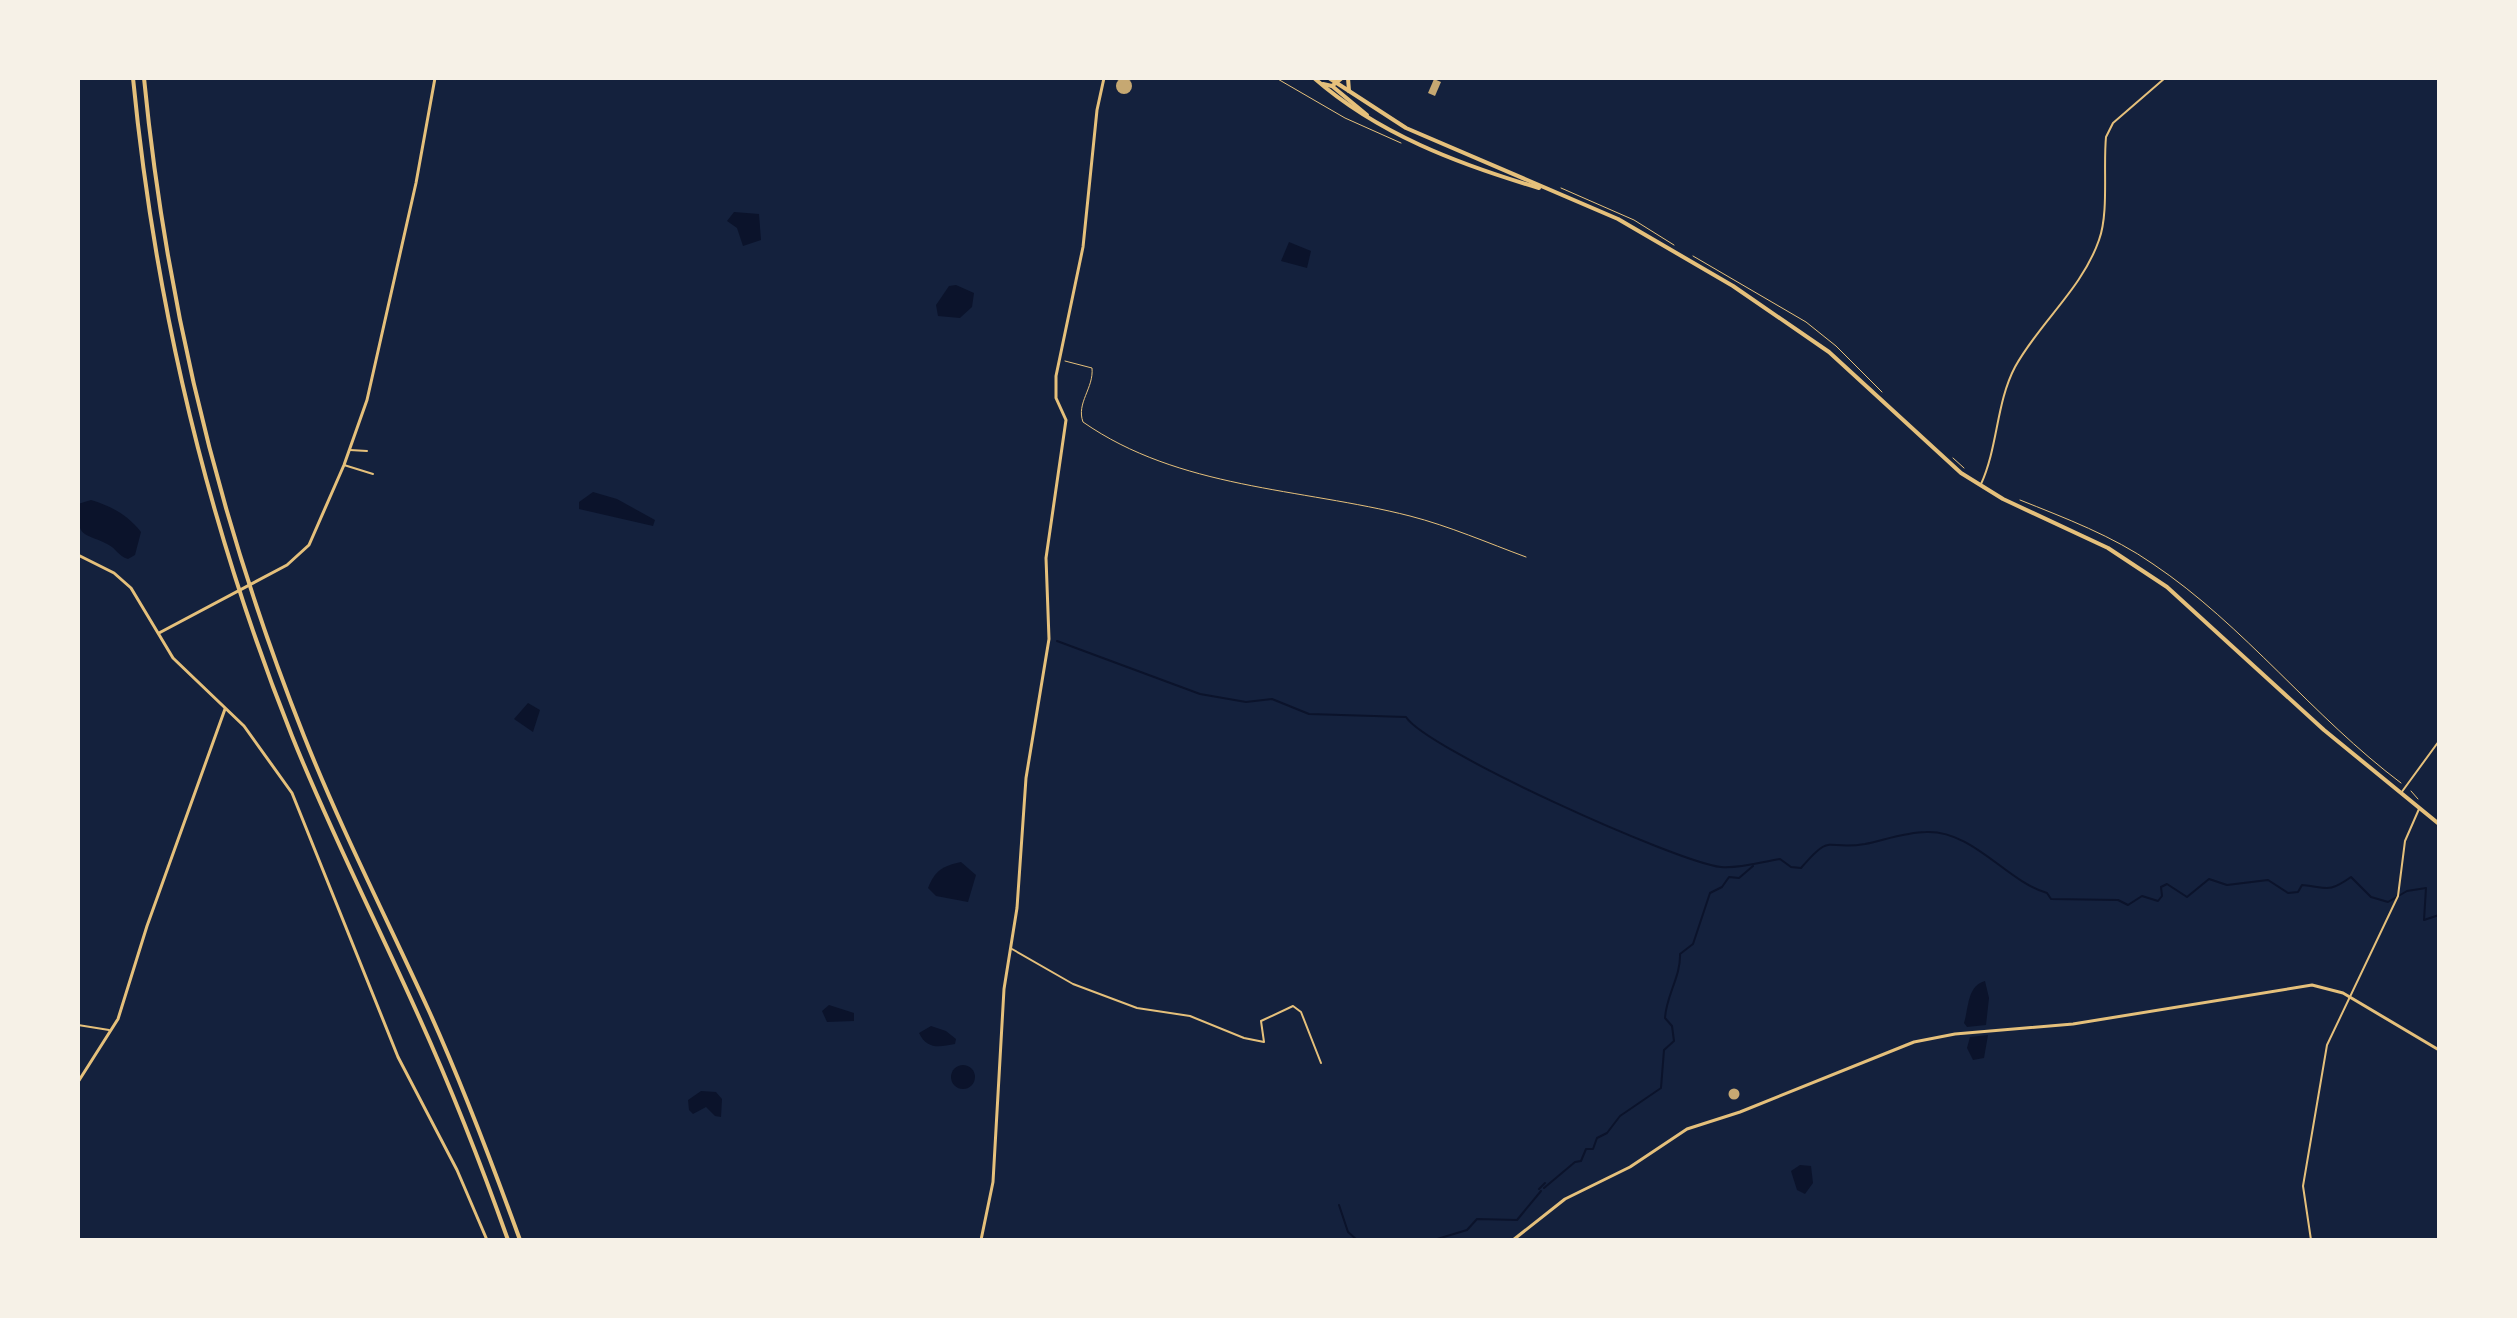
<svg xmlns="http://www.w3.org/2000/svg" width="2517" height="1318" font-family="Raleway,sans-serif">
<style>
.water{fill:#0b132b}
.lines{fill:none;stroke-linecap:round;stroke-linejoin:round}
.stream{stroke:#0b132b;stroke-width:2}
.building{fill:#c6a872}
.path{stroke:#e5c07b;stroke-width:1}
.minor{stroke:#e5c07b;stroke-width:2}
.tertiary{stroke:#e5c07b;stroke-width:3}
.secondary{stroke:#e5c07b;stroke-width:3}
.primary{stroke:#e5c07b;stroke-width:4}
.trunk{stroke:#e5c07b;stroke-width:4}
.motorway{stroke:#e5c07b;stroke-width:4}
</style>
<rect width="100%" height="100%" fill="#14213d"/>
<g class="water">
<path d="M734,212l25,2 2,26 -18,6 -6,-18 -10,-7z"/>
<path d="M1289,242l22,9 -4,17 -26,-7z"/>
<path d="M956,285l18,8 -2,14 -12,11 -22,-2 -2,-11 13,-19z"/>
<path d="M593,492l24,7 38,21 -2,6 -74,-17v-7z"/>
<path d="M91,500c20,6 37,15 50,32l-6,23 -7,4c-10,-3 -12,-11 -21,-15 -26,-13 -29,-5 -29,-40z"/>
<path d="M528,703l12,7 -7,22 -19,-13z"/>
<path d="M961,862l15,13 -8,27 -32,-6 -8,-8c7,-18 15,-22 33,-26z"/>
<path d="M1985,981l4,17 -3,27 -19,2 -3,-4c5,-16 3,-37 21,-42z"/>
<path d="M829,1005l25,8v8l-27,1 -5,-11z"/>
<path d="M931,1026l15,5 10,8 -1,5c-15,3 -28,6 -36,-11z"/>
<path d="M1988,1035l-4,23 -11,2 -6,-12 3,-11z"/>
<circle cx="963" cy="1077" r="12"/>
<path d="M701,1091l15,1 6,7 -1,18 -6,-1 -9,-9 -13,7 -4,-4 -1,-10z"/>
<path d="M1800,1165l11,1 2,17 -8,11 -8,-4 -6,-19z"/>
</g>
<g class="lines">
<g class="stream">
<path d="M1057,641l143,53 46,8 26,-3 37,15 97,3c20,32 270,145 315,150 18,2 40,-5 59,-8l11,8 10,1c32,-37 23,-17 64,-24 19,-4 42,-12 61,-12 47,-2 80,49 121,61l4,6 67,1 10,5 14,-9 16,5 4,-5 -1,-9 6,-3 20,13 22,-18 18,6 41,-5 20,13 10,-1 4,-7c25,2 25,9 49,-8l20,20 17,5 19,-11 19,-3 -2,32 15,-5"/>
<path d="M1544,1188l31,-26 6,-1 5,-12h7l4,-11 10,-5 13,-17 41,-28 3,-38 10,-9 -2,-15 -7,-8c1,-22 16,-42 15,-64l13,-10 17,-51 12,-6 7,-10 10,1 14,-12"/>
<path d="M1539,1189l6,-6"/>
<path d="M1339,1205l9,27 9,8"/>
<path d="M1434,1240l33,-10 10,-11 40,1 24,-29"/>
</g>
</g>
<g class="building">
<circle cx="1124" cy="86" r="8"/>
<path d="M1434,79l7,3 -6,14 -7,-3z"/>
<circle cx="1734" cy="1094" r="5.5"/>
</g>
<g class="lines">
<g class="path">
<path d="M1276,78l69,40 56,25"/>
<path d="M2435,78l4,4"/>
<path d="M1561,188l73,32 40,25"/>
<path d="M1693,256l113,66 30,24 46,46"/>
<path d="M1065,361l27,7c2,20 -16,35 -9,54 96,67 217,66 327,94 39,10 78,27 116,41"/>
<path d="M1953,458l11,10"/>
<path d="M2020,500c45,18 93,36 133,64 91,61 160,153 248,219"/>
<path d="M2411,791l7,8"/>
</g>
<g class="minor">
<path d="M350,450l17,1"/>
<path d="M344,465l29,9"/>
<path d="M1981,484c17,-37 15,-81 34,-117 24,-44 67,-78 84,-127 10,-27 4,-73 7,-103l7,-14 52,-45"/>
<path d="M2401,793l38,-52"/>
<path d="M1012,949l61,35 64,24 53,8 54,22 20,4 -3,-21 32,-15 8,6 20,51"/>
<path d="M78,1025l31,5"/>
<path d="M2311,1240l-8,-54 24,-141 71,-149 7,-55 14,-32"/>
</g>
<g class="tertiary">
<path d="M78,555l36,18 17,15 42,70 71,68 48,67 106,264 59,113 30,70"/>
<path d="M159,633l128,-68 22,-20 35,-80 23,-65 49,-217 19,-105"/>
<path d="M78,1082l40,-63 29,-93 78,-217"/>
<path d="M1513,1240l52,-41 65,-32 57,-38 53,-17 174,-70 41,-8 118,-10 239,-39 31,8 96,57"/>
</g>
<path class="secondary" d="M981,1240l12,-58 11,-193 13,-81 9,-130 23,-139 -3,-81 20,-138 -10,-22v-22l27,-129 14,-137 7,-32"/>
<g class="primary">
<path d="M1348,78l1,13"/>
<path d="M1323,84l9,2 35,29"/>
<path d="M1332,86l10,-8"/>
</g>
<g class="trunk">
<path d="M1314,78c64,56 144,86 225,110"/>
<path d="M1329,78l77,50 212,91 115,67 96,66 132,121 42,26 105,49 59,39 157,143 115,94"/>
</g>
<g class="motorway">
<path d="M133,78c22,225 75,447 159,658 38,95 85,187 127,281 33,73 62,147 89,223"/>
<path d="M144,78c22,225 76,447 160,658 37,93 83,183 125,275 34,75 63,152 91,229"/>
</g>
</g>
<rect width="2517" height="1318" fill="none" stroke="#f6f1e7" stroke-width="160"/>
</svg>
